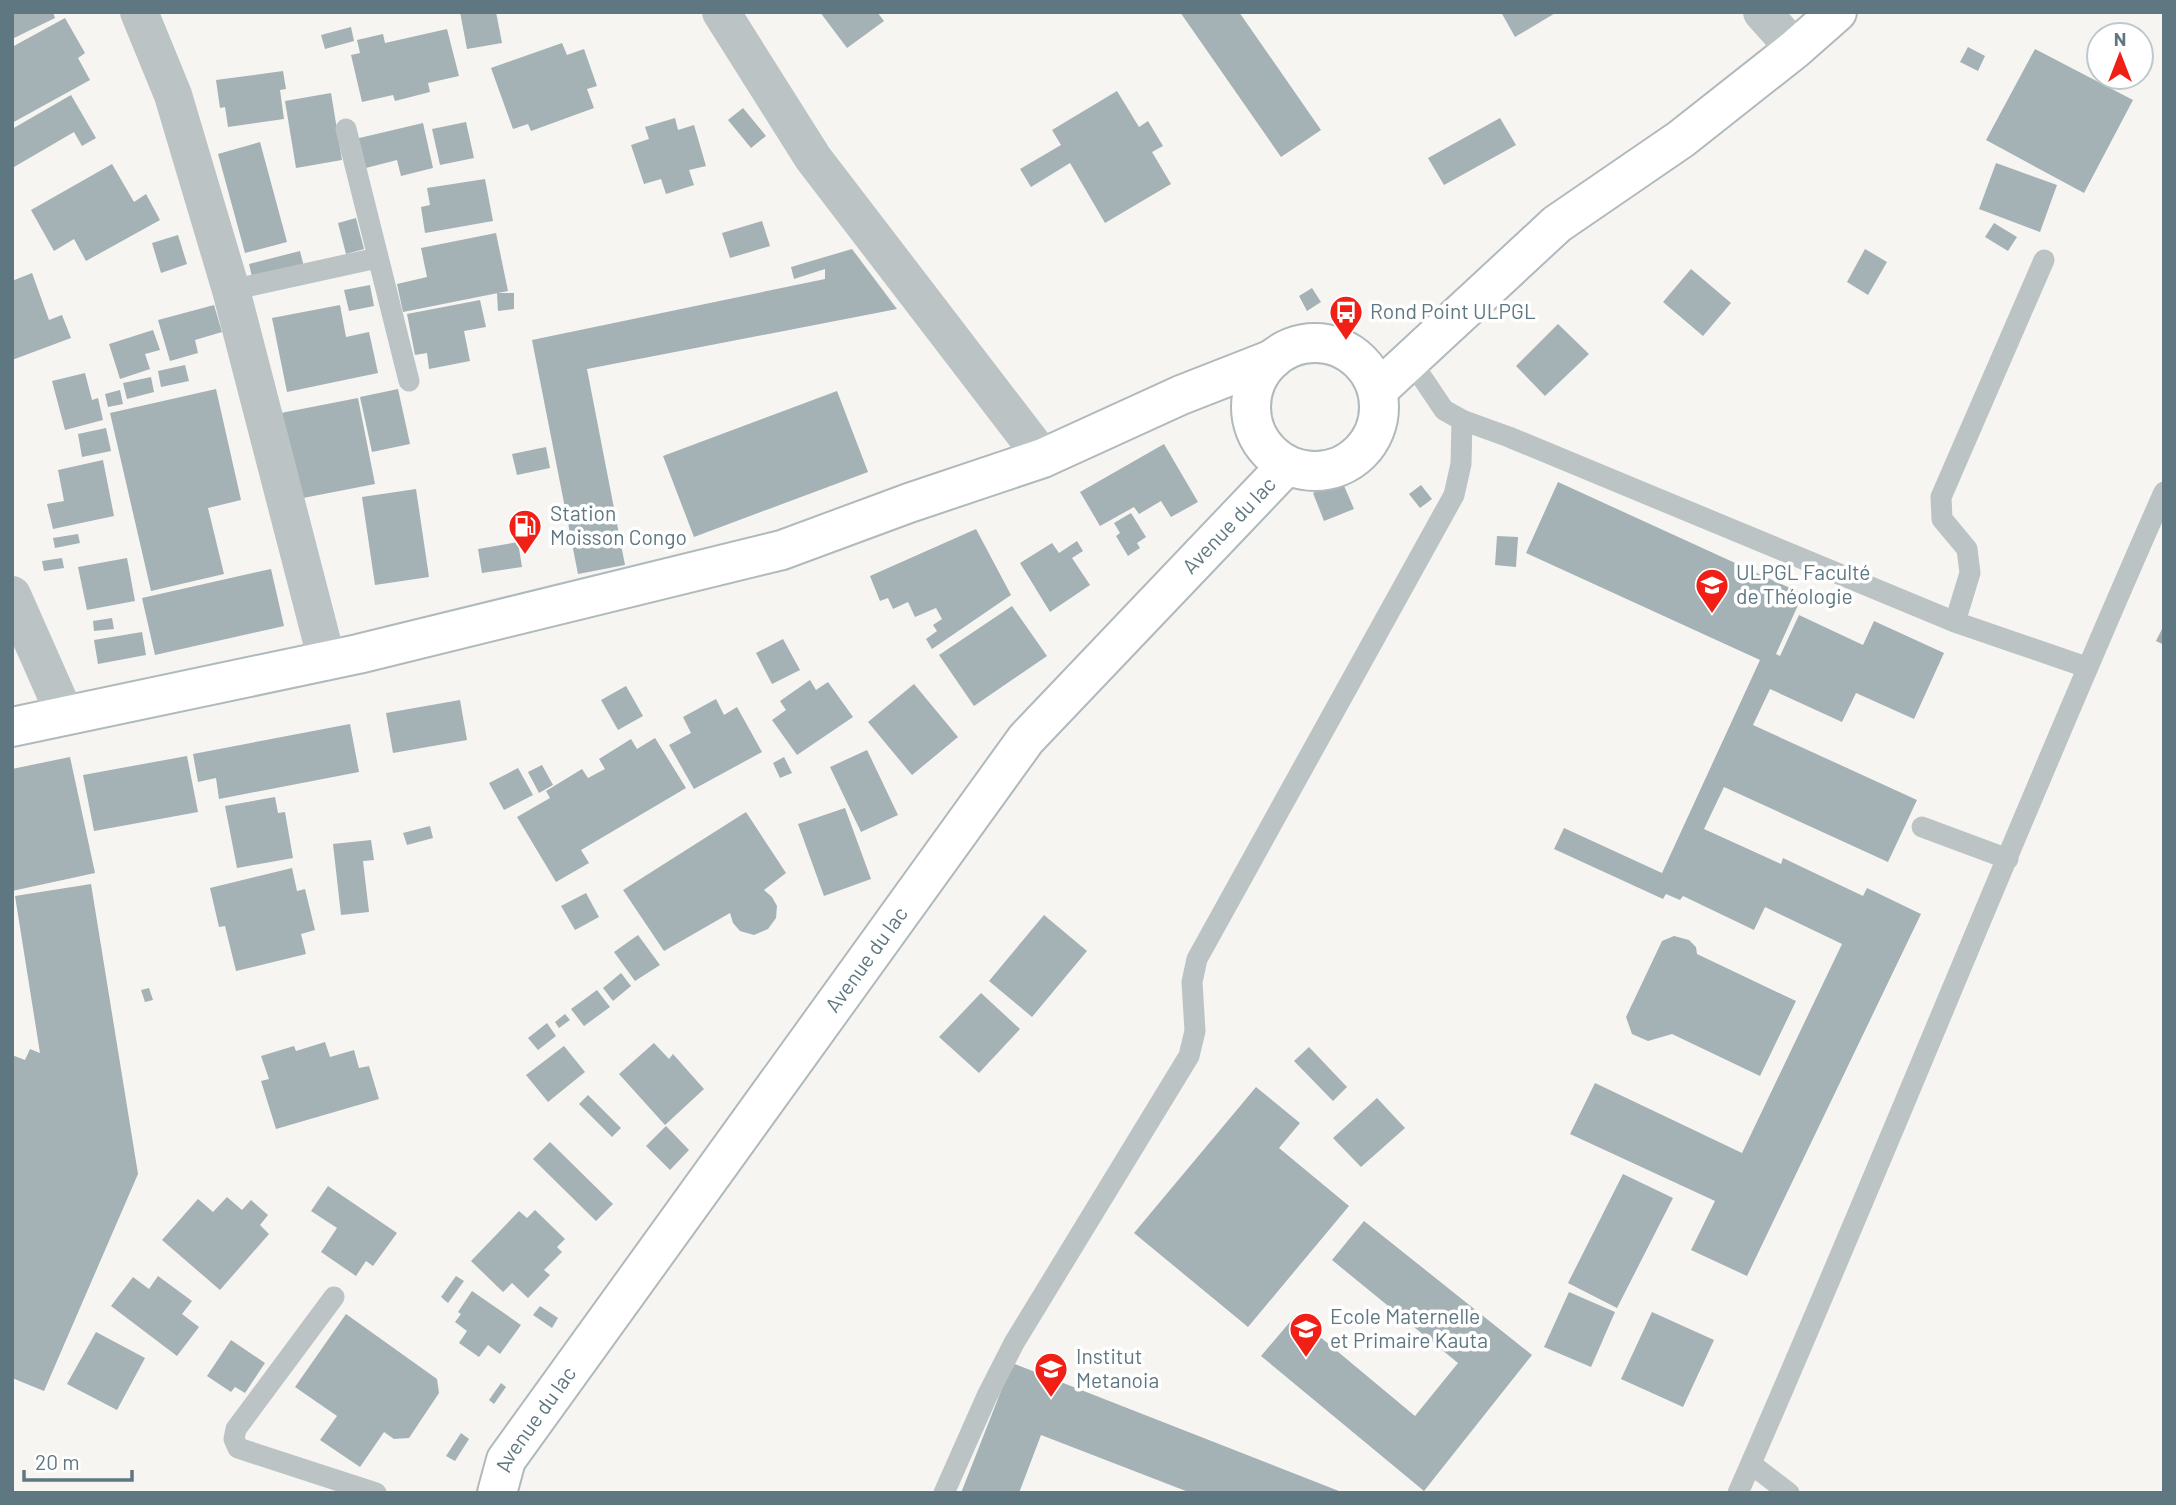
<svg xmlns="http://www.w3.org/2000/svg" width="2176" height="1505" font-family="Barlow,sans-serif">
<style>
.building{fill:#a4b1b5}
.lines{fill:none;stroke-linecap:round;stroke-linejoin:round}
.secondary-casing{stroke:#b0b9bc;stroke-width:42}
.lane{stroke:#bbc3c5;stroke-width:21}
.street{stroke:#bbc3c5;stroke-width:38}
.secondary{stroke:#fff;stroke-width:38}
.labels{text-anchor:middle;stroke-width:7;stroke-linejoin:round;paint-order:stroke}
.poi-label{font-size:21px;fill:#5e7780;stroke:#fff;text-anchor:start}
.street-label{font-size:21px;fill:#5e7780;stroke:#fff}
</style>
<rect width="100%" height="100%" fill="#f6f5f2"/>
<g class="building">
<path d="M12,12h41l2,6 -43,21z"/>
<path d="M460,12h36l6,31 -35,6z"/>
<path d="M820,12h57l7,9 -37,27z"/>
<path d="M1180,12h59l82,118 -40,27z"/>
<path d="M1501,12h56l-42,25z"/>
<path d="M65,18l20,35 -7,5 12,22 -78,43v-76z"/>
<path d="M351,27l3,14 -29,8 -4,-14z"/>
<path d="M447,29l12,47 -31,7 2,9 -35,9 -2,-6 -31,7 -11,-47 9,-2 -3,-13 26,-6 2,9z"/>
<path d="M562,43l5,12 17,-6 13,37 -10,3 7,19 -63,23 -3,-7 -15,5 -22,-61z"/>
<path d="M1968,47l17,9 -7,15 -18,-9z"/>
<path d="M2035,49l98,51 -49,93 -98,-53z"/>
<path d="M283,71l3,18 -6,1 4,29 -56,8 -3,-20 -5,1 -4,-28z"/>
<path d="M1117,91l22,36 9,-6 15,25 -11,6 19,32 -66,39 -35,-60 -39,24 -11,-18 41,-24 -9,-15z"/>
<path d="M331,93l11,67 -46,8 -11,-67z"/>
<path d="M71,95l25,43 -14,8 -8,-14 -60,35 -2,-38z"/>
<path d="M743,108l23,28 -15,12 -23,-28z"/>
<path d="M675,118l3,12 16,-5 12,41 -17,4 5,15 -28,9 -5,-15 -17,5 -13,-39 18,-6 -4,-12z"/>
<path d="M1500,118l16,27 -72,40 -16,-27z"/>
<path d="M466,122l8,36 -34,7 -8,-36z"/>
<path d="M423,123l10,45 -32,8 -4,-16 -35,9 -7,-30z"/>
<path d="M260,142l27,100 -42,11 -27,-99z"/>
<path d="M1996,163l61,22 -17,47 -61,-23z"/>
<path d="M112,164l22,38 12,-8 14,26 -74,41 -12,-22 -20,12 -23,-41z"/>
<path d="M485,179l8,42 -68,12 -4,-26 9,-2 -3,-17z"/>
<path d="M356,218l8,31 -18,5 -8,-31z"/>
<path d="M762,221l8,25 -40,12 -8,-25z"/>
<path d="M1994,223l23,14 -9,14 -23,-14z"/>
<path d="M496,233l12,58 -105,21 -6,-28 30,-7 -6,-29z"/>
<path d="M178,235l9,29 -26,9 -9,-30z"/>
<path d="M852,249l45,60 -310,60 38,196 -47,9 -46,-234 293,-61v-10l-31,10 -3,-12z"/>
<path d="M1865,249l22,13 -19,33 -21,-13z"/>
<path d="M300,251l4,16 -51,14 -4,-17z"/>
<path d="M1691,269l40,34 -28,33 -40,-34z"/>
<path d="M32,273l17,47 13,-5 9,23 -59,22v-79z"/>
<path d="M370,285l4,21 -25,5 -5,-21z"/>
<path d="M1312,288l9,14 -14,9 -8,-15z"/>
<path d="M497,293h17v16l-16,2z"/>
<path d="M480,300l6,27 -22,4 6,30 -41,8 -2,-16 -12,2 -8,-41z"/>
<path d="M214,305l8,27 -27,8 3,13 -28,8 -12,-41z"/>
<path d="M340,305l6,32 23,-5 9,41 -91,19 -15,-74z"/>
<path d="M1558,324l31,30 -44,42 -29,-30z"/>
<path d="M153,330l7,20 -15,4 5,15 -30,10 -11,-35z"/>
<path d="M185,365l4,16 -28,6 -3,-16z"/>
<path d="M85,373l7,27 6,-2 5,22 -38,10 -13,-49z"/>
<path d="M151,377l3,15 -27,7 -4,-16z"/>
<path d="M216,389l25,111 -33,8 16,66 -73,17 -41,-178z"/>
<path d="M398,389l12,55 -38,8 -12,-55z"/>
<path d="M120,390l3,14 -15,3 -3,-13z"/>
<path d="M837,391l31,81 -174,65 -31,-81z"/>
<path d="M358,398l17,86 -77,15 -17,-86z"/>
<path d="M106,428l5,23 -29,6 -4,-23z"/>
<path d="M1164,444l34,58 -27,15 -10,-16 -22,13 -5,-7 -34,19 -20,-34z"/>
<path d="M546,447l4,21 -33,7 -5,-21z"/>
<path d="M103,460l11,56 -61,13 -6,-25 17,-3 -6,-31z"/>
<path d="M1342,481l12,28 -30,12 -11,-28z"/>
<path d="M1558,482l245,112 -27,60 4,2 19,-41 64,30 11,-24 70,32 -30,66 -58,-26 -14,29 -72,-33 -17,36 164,75 -29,62 -164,-75 -20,42 77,35 2,-6 80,38 4,-8 54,26 -174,362 -56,-26 24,-49 -145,-67 25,-51 147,70 100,-209 -77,-37 -11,23 -71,-34 -3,4 -14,-6 -3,5 -109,-50 10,-21 98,45 98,-213 -234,-107z"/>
<path d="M1421,485l11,14 -12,9 -11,-14z"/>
<path d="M416,489l13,88 -54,8 -13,-88z"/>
<path d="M1131,513l15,24 -9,6 3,5 -12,8 -12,-20 4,-3 -6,-10z"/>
<path d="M976,529l35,66 -79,54 -6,-10 11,-8 -4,-6 9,-6 -6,-11 -21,9 -7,-15 -15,7 -5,-11 -8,3 -10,-25z"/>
<path d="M78,534l2,9 -25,5 -2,-10z"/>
<path d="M1497,536l21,1 -2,30 -21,-2z"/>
<path d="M1077,541l6,10 -11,7 18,27 -40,27 -30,-49 32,-20 7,10z"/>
<path d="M518,542l4,25 -40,6 -4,-24z"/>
<path d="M62,558l2,10 -20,3 -2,-10z"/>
<path d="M127,558l8,43 -48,9 -9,-43z"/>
<path d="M271,569l13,57 -129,29 -13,-57z"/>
<path d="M1012,606l35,50 -73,50 -35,-51z"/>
<path d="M112,618l2,11 -20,2 -1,-10z"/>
<path d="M2164,625v20l-8,-4z"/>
<path d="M142,632l4,23 -48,9 -4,-24z"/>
<path d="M783,639l17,31 -28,14 -16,-31z"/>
<path d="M810,680l6,10 12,-8 25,35 -56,38 -25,-35 14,-10 -6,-9z"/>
<path d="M914,684l44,53 -46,38 -44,-53z"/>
<path d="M626,686l17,30 -25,14 -17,-30z"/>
<path d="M716,699l8,16 13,-8 25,45 -68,37 -25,-44 22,-12 -8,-16z"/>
<path d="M460,700l7,40 -74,13 -7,-40z"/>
<path d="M350,724l9,48 -140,27 -3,-21 -18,4 -5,-28z"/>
<path d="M655,738l31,50 -105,62 8,13 -33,19 -39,-65 33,-19 -4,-7 36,-22 6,9 17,-9 -6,-10 32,-20 6,10z"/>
<path d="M867,750l31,65 -37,17 -31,-65z"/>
<path d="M187,756l11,56 -104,19 -11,-56z"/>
<path d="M70,757l25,116 -83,18v-122z"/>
<path d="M784,757l8,16 -12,5 -7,-15z"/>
<path d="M542,765l11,20 -14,8 -11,-21z"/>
<path d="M518,768l15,27 -29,15 -15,-27z"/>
<path d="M275,797l3,16 7,-1 8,46 -56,10 -12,-62z"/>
<path d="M845,808l26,71 -47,17 -26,-72z"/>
<path d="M746,812l40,61 -22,17 8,7 5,9 -1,12 -8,11 -14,6 -14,-4 -7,-8 -3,-10 -66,38 -41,-61z"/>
<path d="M430,826l3,12 -26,7 -4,-12z"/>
<path d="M371,840l3,20 -11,1 6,51 -28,3 -8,-71z"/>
<path d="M292,868l5,23 8,-2 10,41 -14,4 5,20 -70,17 -11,-45 -6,1 -9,-39z"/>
<path d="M91,884l47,290 -94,217 -32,-13v-323l13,5 5,-11 10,4 -25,-157z"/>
<path d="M586,893l13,24 -24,13 -14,-24z"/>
<path d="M1044,915l43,36 -55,66 -43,-36z"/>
<path d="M638,935l22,30 -25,16 -21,-29z"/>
<path d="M1674,936l15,4 7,7 1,7 99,47 -36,75 -88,-42 -24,7 -16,-7 -6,-17 36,-76z"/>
<path d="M621,973l10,13 -18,15 -10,-13z"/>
<path d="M149,988l4,12 -8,2 -4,-12z"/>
<path d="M597,990l13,17 -26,19 -13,-17z"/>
<path d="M981,993l39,36 -41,44 -40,-36z"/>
<path d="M565,1014l5,6 -11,8 -4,-6z"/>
<path d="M547,1023l9,13 -18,14 -10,-12z"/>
<path d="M325,1042l5,15 24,-7 5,18 10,-2 10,33 -103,30 -15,-48 8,-2 -8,-23 33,-10 2,5z"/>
<path d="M654,1043l15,16 4,-5 31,35 -39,36 -46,-51z"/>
<path d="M564,1046l21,26 -37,30 -22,-27z"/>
<path d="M1309,1047l38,40 -14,14 -39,-40z"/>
<path d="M1256,1087l44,36 -21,25 70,58 -101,121 -114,-94z"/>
<path d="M588,1095l33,33 -9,9 -33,-33z"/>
<path d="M1377,1098l28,30 -44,39 -28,-29z"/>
<path d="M666,1126l23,24 -19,20 -24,-24z"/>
<path d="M550,1142l63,62 -17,17 -63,-62z"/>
<path d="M1623,1174l50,24 -56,110 -49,-25z"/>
<path d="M328,1186l69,47 -24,33 -7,-5 -10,15 -35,-24 16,-24 -26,-17z"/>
<path d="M227,1197l15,13 9,-10 17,15 -8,10 9,9 -49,56 -58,-50 36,-41 15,13z"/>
<path d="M535,1210l30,29 -8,8 5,5 -18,18 6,5 -22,23 -16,-15 -9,9 -32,-31 48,-50 8,7z"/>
<path d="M1364,1221l168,134 -108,136 -163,-135 34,-40 120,100 43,-53 -126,-103z"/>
<path d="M158,1276l34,25 -10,13 17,13 -22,29 -66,-50 22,-29 16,12z"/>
<path d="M456,1276l8,5 -16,22 -7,-6z"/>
<path d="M472,1291l49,34 -21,29 -12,-9 -9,12 -20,-14 8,-12 -12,-9 6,-8 -3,-2z"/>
<path d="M1569,1292l46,20 -24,55 -47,-20z"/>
<path d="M540,1306l18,12 -6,10 -19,-13z"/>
<path d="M1652,1312l62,28 -31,67 -62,-28z"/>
<path d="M346,1314l91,65 2,14 -30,45 -15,1 -10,-7 -24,35 -40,-27 17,-24 -42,-29z"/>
<path d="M96,1332l49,26 -28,52 -50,-26z"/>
<path d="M231,1340l34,23 -20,30 -10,-6 -4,5 -24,-16z"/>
<path d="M1012,1363l332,130h-153l-150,-58 -22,58h-58z"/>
<path d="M501,1383l5,4 -12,17 -5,-4z"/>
<path d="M461,1433l8,6 -14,22 -9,-5z"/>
</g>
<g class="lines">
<defs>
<g id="secondary">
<circle cx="1315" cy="407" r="64"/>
<path d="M1378,390l179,-166 124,-85 114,-90 42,-37"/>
<path d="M12,727l346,-73 424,-104 127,-47 134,-45 138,-63 92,-36"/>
<path id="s1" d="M497,1493l9,-33 520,-721 261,-274"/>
</g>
</defs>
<use href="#secondary" class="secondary-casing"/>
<g class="lane">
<path d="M346,129l63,252"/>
<path d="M231,290l146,-32"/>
<path d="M1411,361l33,49 18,10 47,17 446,185 131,45"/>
<path d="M1955,622l15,-49 -3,-24 -25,-30 -1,-22 103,-237"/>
<path d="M1922,827l86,32"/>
<path d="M334,1297l-98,132 -2,10 4,9 138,45"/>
<path d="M1751,1464l38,29"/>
<path d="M944,1493l43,-97 27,-53 175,-287 6,-25 -3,-49 5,-23 257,-464 7,-31 1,-44"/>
<path d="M1738,1493c146,-332 279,-669 426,-1001"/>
</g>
<g class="street">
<path d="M139,12l34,83 58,195 96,371"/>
<path d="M721,12l92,146 230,300"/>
<path d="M1762,12l33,37"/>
<path d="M12,595l53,120"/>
</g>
<use href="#secondary" class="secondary"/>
</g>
<defs>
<symbol id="bus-pin" viewBox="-11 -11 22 30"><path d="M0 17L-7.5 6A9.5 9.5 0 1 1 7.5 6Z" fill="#f12017" stroke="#fff"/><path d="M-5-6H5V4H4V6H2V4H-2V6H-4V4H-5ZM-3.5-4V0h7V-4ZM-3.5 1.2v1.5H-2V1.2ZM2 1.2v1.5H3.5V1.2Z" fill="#fff"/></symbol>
<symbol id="fuel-pin" viewBox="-11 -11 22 30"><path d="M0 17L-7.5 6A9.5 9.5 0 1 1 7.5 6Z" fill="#f12017" stroke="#fff"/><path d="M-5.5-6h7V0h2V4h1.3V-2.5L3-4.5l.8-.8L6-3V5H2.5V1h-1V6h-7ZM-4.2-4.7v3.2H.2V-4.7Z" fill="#fff"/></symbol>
<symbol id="university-pin" viewBox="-11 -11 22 30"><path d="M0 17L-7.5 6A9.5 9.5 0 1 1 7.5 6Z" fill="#f12017" stroke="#fff"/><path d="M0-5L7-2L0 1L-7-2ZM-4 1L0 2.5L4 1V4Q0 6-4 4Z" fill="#fff"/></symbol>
<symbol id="school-pin" viewBox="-11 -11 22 30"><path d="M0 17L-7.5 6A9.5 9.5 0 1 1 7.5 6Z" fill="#f12017" stroke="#fff"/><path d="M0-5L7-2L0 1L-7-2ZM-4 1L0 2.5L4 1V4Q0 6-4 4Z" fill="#fff"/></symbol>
</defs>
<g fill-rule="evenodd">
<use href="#bus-pin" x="1327" y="293" width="38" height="52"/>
<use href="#fuel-pin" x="506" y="507" width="38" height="52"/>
<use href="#university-pin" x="1693" y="566" width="38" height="52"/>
<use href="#school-pin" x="1287" y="1310" width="38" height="52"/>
<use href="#university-pin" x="1032" y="1350" width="38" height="52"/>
</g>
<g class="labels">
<g class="poi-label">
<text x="1370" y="319">Rond Point ULPGL</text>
<text x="550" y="521">Station<tspan x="550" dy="24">Moisson Congo</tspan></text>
<text x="1736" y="580">ULPGL Faculté<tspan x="1736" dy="24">de Théologie</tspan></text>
<text x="1330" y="1324">Ecole Maternelle<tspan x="1330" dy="24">et Primaire Kauta</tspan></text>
<text x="1076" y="1364">Institut<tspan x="1076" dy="24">Metanoia</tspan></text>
</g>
<g class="street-label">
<text dy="7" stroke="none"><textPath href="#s1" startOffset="1218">Avenue du lac</textPath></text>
<text dy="7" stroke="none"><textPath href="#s1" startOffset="651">Avenue du lac</textPath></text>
<text dy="7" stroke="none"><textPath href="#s1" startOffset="84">Avenue du lac</textPath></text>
</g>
</g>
<rect width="2176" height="1505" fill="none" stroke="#5e7780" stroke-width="28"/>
<g transform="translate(2120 56)"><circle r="33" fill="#ffffff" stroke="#bfc9cc" stroke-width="2"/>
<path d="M0-5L12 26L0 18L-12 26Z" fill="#f12017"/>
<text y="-10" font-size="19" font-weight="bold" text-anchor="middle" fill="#5e7780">N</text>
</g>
<path d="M24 1470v10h108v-10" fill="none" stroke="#5e7780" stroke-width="3.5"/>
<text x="35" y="1470" font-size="21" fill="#5e7780" stroke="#ffffff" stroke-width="5" paint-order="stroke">20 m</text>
</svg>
